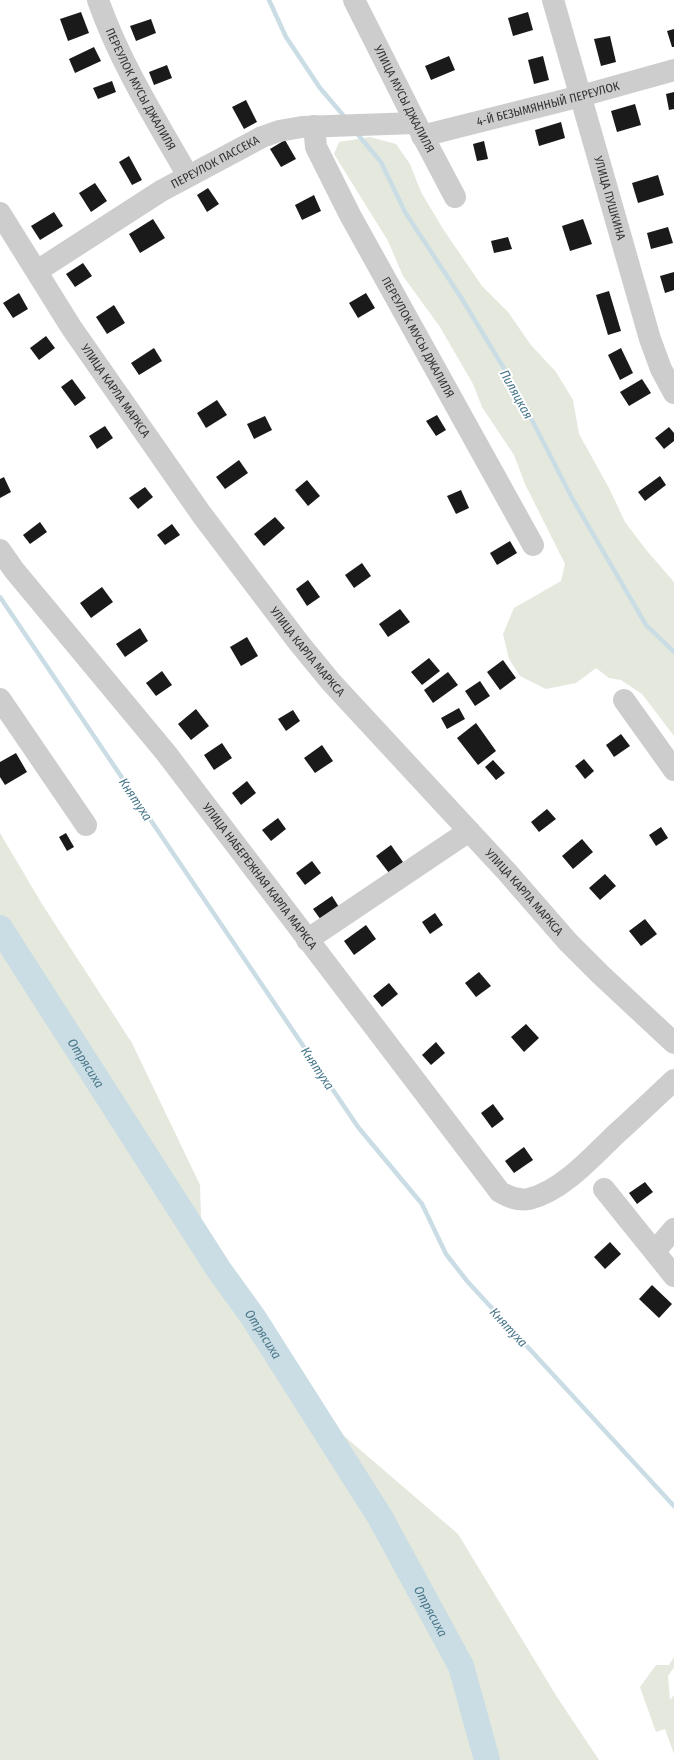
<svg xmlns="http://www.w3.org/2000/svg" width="674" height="1760" font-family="'Fira Sans Condensed',sans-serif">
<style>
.green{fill:#e4e8dd}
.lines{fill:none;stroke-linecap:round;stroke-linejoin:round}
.stream{stroke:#cbdde4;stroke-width:4.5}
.river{stroke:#cbdde4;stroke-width:26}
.building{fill:#1a1a1a}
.minor{stroke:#cdcdcd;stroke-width:22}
.labels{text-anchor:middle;stroke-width:4;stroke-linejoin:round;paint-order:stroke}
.street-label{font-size:12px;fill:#333;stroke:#fff}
.water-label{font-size:13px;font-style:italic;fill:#4a788c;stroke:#fff}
</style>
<rect width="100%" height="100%" fill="#fff"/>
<g class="green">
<path d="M370,137l26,7 14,20 11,28 22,37 39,57 26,26 23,33 25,27 17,28 6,34 30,54 16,34 22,29 27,31v154l-32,-42 -21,-14 -12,-2 -13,-10 -20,15 -30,6 -26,-13 -11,-17 -6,-25 11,-26 47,-27 4,-17 -40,-80 -11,-29 -32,-48 -9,-23 -33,-57 -37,-51 -15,-35 -54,-87 5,-12z"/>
<path d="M0,833l42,71 90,139 68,142 2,59 17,26 59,109 180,155 99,163 42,63h-599z"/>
<path d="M674,1657v10l-6,9 2,24 4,-5v59l-9,-25 -9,3 -16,-45 16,-22h13z"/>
</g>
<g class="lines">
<g class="stream">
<path d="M269,0l17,37 34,51 23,27"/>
<path d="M359,136l22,26 24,50 57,87 52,86 58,113 74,127 28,27"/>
<path d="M0,597l358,530 64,77 24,50 21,27 207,225"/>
</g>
<path class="river" id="s1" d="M0,928l219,342 34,47 127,200 81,149 26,94"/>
</g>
<g class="building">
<path d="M81,12l8,21 -21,8 -8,-22z"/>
<path d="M528,12l5,18 -20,6 -5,-18z"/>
<path d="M151,19l5,14 -20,8 -6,-15z"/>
<path d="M674,29v18h-2l-5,-16z"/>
<path d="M610,36l6,26 -15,4 -7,-27z"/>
<path d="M94,47l7,14 -26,12 -6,-14z"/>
<path d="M449,56l6,14 -24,10 -6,-14z"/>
<path d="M543,56l6,24 -15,4 -6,-24z"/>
<path d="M167,65l5,13 -18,7 -5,-13z"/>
<path d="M112,81l4,11 -18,7 -5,-11z"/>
<path d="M674,92v17l-5,1 -3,-16z"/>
<path d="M246,100l11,22 -13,7 -12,-22z"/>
<path d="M635,104l6,21 -24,7 -6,-21z"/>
<path d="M561,122l4,16 -26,8 -4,-16z"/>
<path d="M285,140l11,19 -15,8 -11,-18z"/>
<path d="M484,141l4,18 -11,2 -4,-17z"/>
<path d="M129,156l13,24 -10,5 -13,-23z"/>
<path d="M658,175l6,20 -26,8 -6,-20z"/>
<path d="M95,183l12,18 -16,11 -12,-19z"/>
<path d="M208,188l11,16 -12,8 -10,-17z"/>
<path d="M314,195l7,16 -19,9 -7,-15z"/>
<path d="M54,212l9,14 -23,14 -9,-14z"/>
<path d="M153,219l12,19 -25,15 -11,-19z"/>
<path d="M583,219l9,25 -22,7 -8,-25z"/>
<path d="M668,227l5,16 -22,6 -4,-16z"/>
<path d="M508,237l4,12 -18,4 -3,-12z"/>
<path d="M83,263l9,13 -17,11 -9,-13z"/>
<path d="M674,272v18l-9,3 -5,-17z"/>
<path d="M609,291l12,40 -13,4 -12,-40z"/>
<path d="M19,293l9,16 -15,9 -10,-15z"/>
<path d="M366,293l9,15 -17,10 -9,-15z"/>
<path d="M114,305l11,18 -18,11 -11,-17z"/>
<path d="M46,336l9,12 -16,12 -9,-12z"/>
<path d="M154,348l8,13 -23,14 -8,-12z"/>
<path d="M621,348l12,25 -13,7 -12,-25z"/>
<path d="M72,379l14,19 -11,8 -14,-19z"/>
<path d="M642,379l9,14 -22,13 -9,-14z"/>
<path d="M217,400l10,15 -21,13 -9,-15z"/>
<path d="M437,415l9,15 -10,6 -10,-15z"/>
<path d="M265,416l7,14 -18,9 -7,-15z"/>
<path d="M105,426l8,12 -16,11 -8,-13z"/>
<path d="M669,427l5,6v8l-10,8 -9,-11z"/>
<path d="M239,460l9,13 -23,16 -9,-12z"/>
<path d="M660,476l6,9 -21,16 -7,-9z"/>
<path d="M4,477l7,15 -11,6v-19z"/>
<path d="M307,480l13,16 -12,10 -13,-16z"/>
<path d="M145,487l8,10 -15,12 -9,-11z"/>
<path d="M461,490l8,18 -13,6 -9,-18z"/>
<path d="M275,517l10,11 -21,18 -10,-12z"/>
<path d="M40,522l7,10 -17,12 -7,-9z"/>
<path d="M172,524l8,11 -15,10 -8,-10z"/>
<path d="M510,541l7,12 -20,12 -7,-12z"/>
<path d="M362,563l9,13 -17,12 -9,-13z"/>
<path d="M308,580l12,17 -13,9 -11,-17z"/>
<path d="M102,587l11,15 -22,16 -11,-15z"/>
<path d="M400,609l10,13 -22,15 -9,-13z"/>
<path d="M140,628l8,13 -23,16 -9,-13z"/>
<path d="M247,637l11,19 -17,10 -11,-19z"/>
<path d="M429,658l11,13 -18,14 -11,-13z"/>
<path d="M503,660l13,18 -16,12 -13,-18z"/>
<path d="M162,671l10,14 -16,11 -10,-13z"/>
<path d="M448,672l10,13 -25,18 -9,-13z"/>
<path d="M480,681l10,15 -15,10 -10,-15z"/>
<path d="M459,708l6,11 -18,10 -6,-11z"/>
<path d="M196,709l13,17 -18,14 -13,-16z"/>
<path d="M293,710l7,11 -14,10 -8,-12z"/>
<path d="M476,723l20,28 -18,14 -21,-27z"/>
<path d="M621,734l9,12 -16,11 -8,-12z"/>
<path d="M222,743l10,15 -18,12 -10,-15z"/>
<path d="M322,745l11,16 -18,12 -11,-15z"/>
<path d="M16,753l11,19 -22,13 -5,-8v-15z"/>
<path d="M584,759l10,12 -9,8 -10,-13z"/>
<path d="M493,760l12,13 -9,7 -11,-13z"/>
<path d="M247,781l9,12 -15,12 -9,-12z"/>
<path d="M547,809l9,10 -17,13 -8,-10z"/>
<path d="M278,818l8,11 -15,12 -9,-11z"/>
<path d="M661,827l7,11 -12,8 -7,-11z"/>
<path d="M66,833l8,14 -7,4 -8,-14z"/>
<path d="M582,839l11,13 -20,17 -11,-13z"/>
<path d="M391,845l12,17 -14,11 -13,-17z"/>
<path d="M312,861l9,12 -16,12 -9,-12z"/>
<path d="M605,874l11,12 -16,14 -11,-12z"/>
<path d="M332,896l7,11 -18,13 -8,-11z"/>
<path d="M435,913l8,12 -13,9 -8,-12z"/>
<path d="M645,919l12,15 -16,12 -12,-15z"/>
<path d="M366,925l10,14 -22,16 -10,-14z"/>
<path d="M479,972l12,14 -15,11 -11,-14z"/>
<path d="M389,983l9,11 -16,13 -9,-11z"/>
<path d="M526,1024l13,14 -15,14 -13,-15z"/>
<path d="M436,1042l9,11 -14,12 -9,-10z"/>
<path d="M493,1104l11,15 -12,9 -11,-15z"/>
<path d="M524,1147l9,13 -19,13 -9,-12z"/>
<path d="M645,1182l8,10 -16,12 -8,-11z"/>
<path d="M610,1242l11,12 -16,15 -11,-12z"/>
<path d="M652,1285l20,19 -13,14 -20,-19z"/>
</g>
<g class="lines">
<g class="minor">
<path id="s2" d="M98,0c22,63 57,118 90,176"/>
<path id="s3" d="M354,0l62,123 39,74"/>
<path id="s4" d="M553,0l97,339 11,30 13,24"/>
<path id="s5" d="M314,126l2,21 34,68 183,330"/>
<path id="s6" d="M422,136l159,-40 93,-26"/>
<path id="s7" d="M0,213l71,114 131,188 97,128 32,39 176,190 61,70 32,32 74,69"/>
<path id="s8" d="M37,271l124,-80 101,-54 17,-6 23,-4 114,-4"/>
<path id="s9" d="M0,550l14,20 152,183 334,439c9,5 18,9 29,7 33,-8 63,-42 87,-65 20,-18 39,-36 58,-54"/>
<path d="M0,699l86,126"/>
<path d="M624,700l50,70"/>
<path d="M307,940l162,-109"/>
<path d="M604,1189l70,87"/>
<path d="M655,1251l19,-22"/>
</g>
</g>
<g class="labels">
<g class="street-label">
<text dy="4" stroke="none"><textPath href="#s2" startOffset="99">ПЕРЕУЛОК МУСЫ ДЖАЛИЛЯ</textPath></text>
<text dy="4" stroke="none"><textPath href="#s3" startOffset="111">УЛИЦА МУСЫ ДЖАЛИЛЯ</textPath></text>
<text dy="4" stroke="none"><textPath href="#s6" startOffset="130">4-Й БЕЗЫМЯННЫЙ ПЕРЕУЛОК</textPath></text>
<text dy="4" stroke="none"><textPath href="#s8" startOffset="209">ПЕРЕУЛОК ПАССЕКА</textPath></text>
<text dy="4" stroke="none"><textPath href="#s4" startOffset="206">УЛИЦА ПУШКИНА</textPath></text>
<text dy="4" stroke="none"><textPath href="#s5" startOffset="237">ПЕРЕУЛОК МУСЫ ДЖАЛИЛЯ</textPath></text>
<text dy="4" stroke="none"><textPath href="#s7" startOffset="212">УЛИЦА КАРЛА МАРКСА</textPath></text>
<text dy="4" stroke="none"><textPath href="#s7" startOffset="536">УЛИЦА КАРЛА МАРКСА</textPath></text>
<text dy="4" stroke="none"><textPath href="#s9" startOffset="417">УЛИЦА НАБЕРЕЖНАЯ КАРЛА МАРКСА</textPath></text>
<text dy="4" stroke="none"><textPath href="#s7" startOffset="860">УЛИЦА КАРЛА МАРКСА</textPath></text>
</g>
<g class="water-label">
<text transform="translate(517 394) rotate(61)" y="5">Пиляцкая</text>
<text transform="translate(136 799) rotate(56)" y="5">Княтуха</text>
<text dy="5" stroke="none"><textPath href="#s1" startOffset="160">Отрясиха</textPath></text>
<text transform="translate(318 1068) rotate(56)" y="5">Княтуха</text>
<text transform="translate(509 1327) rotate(47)" y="5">Княтуха</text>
<text dy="5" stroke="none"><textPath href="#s1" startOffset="484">Отрясиха</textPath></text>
<text dy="5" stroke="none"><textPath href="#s1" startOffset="808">Отрясиха</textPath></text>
</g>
</g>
</svg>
